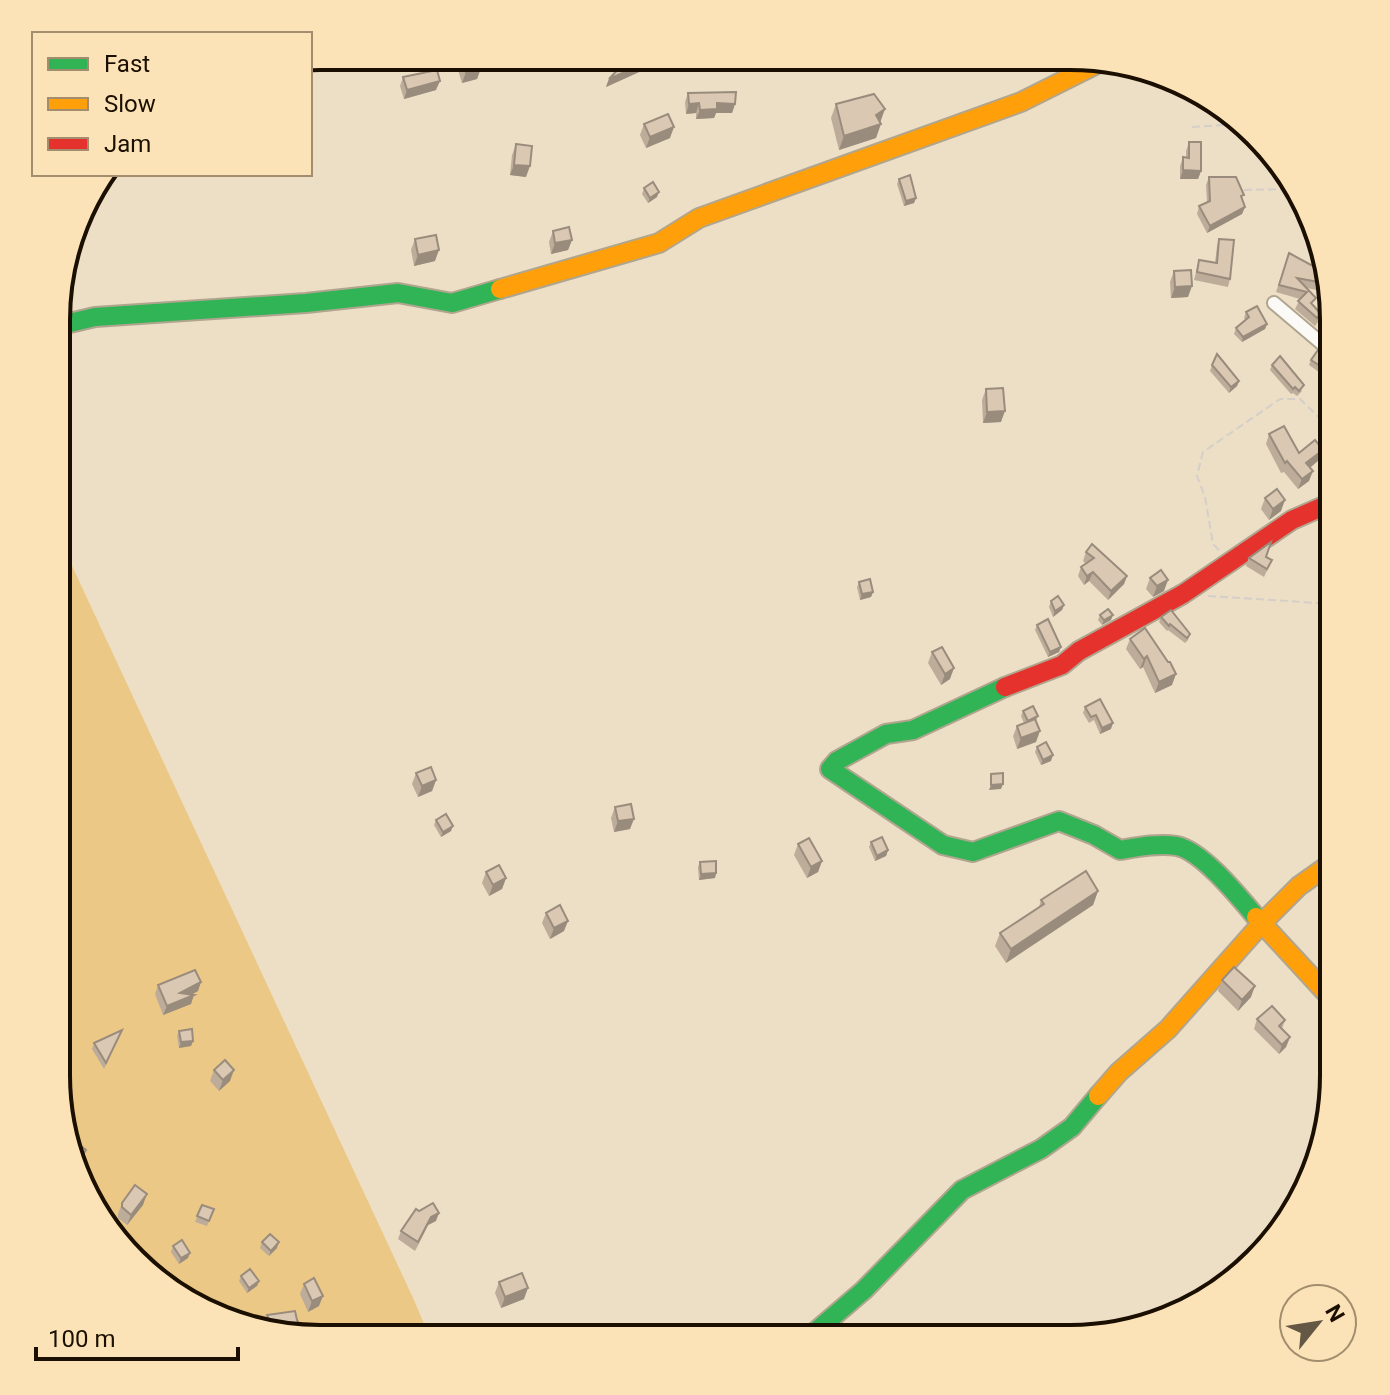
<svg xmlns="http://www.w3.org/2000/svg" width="1390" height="1395" font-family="Roboto,sans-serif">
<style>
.green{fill:#ecc886}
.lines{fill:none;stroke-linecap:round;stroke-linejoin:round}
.street-casing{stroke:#b0a58f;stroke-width:16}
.fast-casing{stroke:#b0a58f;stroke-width:22}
.slow-casing{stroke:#b0a58f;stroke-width:22}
.jam-casing{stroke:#b0a58f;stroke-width:22}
.path{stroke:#d4cfc8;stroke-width:2;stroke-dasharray:8 4;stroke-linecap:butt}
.street{stroke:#fcfaf6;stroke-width:12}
.fast{stroke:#30b455;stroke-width:18}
.slow{stroke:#ff9f0a;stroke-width:18}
.jam{stroke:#e5322d;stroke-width:18}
.wall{fill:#bcac99}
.shaded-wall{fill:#998c7d}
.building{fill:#dbc8b2;stroke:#998c7d;stroke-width:2}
.rim{fill:none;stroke:#1a0f00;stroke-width:4}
</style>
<rect width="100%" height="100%" fill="#eddfc6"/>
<path class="green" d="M60,540l354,760 16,38h-127l-115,-34 -78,-69 -40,-75 -13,-68z"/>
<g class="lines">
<defs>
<path id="street" d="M1274,303l59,50"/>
<g id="fast">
<path d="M61,325l34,-8 211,-14 92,-10 54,10 48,-14"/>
<path d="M1005,687l-92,43 -27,4 -49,27 -7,8 113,76 30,7 86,-31 35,14 26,15c18,-3 39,-7 57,-4 25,5 62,51 79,71"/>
<path d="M808,1338l56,-48 98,-100 79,-41 31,-22 26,-31"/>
</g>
<g id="slow">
<path d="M500,289l159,-46 40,-25 322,-116 86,-43"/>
<path d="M1256,917l73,79 4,1"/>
<path d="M1098,1096l21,-24 49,-43 95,-107 36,-36 34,-24"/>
</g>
<path id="jam" d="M1005,687l57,-22 17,-14 104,-57 109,-74 41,-18"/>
</defs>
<use href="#street" class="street-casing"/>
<use href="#fast" class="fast-casing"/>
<use href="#slow" class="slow-casing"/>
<use href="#jam" class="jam-casing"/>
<g class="path">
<path d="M1192,127l47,-3"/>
<path d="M1244,190l51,-1"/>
<path d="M1219,550l-6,-6 -8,-47 -8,-21 6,-24 77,-53h20l33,32"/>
<path d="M1208,596l125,8"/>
</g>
<use href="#street" class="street"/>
<use href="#fast" class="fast"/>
<use href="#slow" class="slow"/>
<use href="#jam" class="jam"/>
</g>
<g class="wall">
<path d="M612,57h39l-3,11 -42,19 3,-8 8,-9 -5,-12z"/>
<path d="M462,59l19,9 -4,11 -15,4 -4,-13z"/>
<path d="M403,77l33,13 -32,9 -4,-13z"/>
<path d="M688,93l47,11 -3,9h-16l-2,5 -18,1v-6l-10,1 -1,-12z"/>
<path d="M836,104l44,18 -4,16 -37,12 -8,-32z"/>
<path d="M644,124l26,14 -24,10 -6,-13z"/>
<path d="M1189,142l12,29 -3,8h-18v-13l3,-9h3v-6z"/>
<path d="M516,144l10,33 -16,-2 2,-20z"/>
<path d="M1209,177l33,23 3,7 -3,7 -35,19 -10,-19 2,-8 8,-4 -1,-17z"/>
<path d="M899,179l17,19 -2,5 -10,3 -7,-22z"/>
<path d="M644,188l13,9 -9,6 -6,-9z"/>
<path d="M553,231l19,9 -4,10 -17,4 -2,-12z"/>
<path d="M415,239l20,22 -21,5 -3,-16z"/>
<path d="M1219,239l11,40 -2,8 -34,-7 5,-20 16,3 2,-17z"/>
<path d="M1289,253l35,30 -3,8 -14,-3 6,18 8,8 -3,8 -3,4 -20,-17 5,-10 -24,-7z"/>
<path d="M1174,271l14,26 -17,1 -1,-16z"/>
<path d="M1246,312l21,12 -2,5 -23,13 -8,-8 2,-6 10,-8 -2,-2z"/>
<path d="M1311,360h21l-9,15 -14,-10z"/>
<path d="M1212,365l27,16 -2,5 -8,7 -19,-22z"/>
<path d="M1272,365l30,26 -5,5 -4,-3 -2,1 -21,-24z"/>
<path d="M986,389l15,33 -18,1 -1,-23z"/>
<path d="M1333,402v18l-6,-9 2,-5z"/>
<path d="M1269,434l30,19 20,7 -9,8 -1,13 -11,8 -14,-17 -3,1 -15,-29z"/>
<path d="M1265,498l16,13 -12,9 -8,-11z"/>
<path d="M1086,552l41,24 -3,8 -16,16 -19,-19 -5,4 -6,-9 3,-9 5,-3 -3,-3z"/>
<path d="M1249,557h17l6,3 -8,17 -18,-11z"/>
<path d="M1150,578l14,13 -11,6 -7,-8z"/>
<path d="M859,582l14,10 -2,5 -11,3 -3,-13z"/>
<path d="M1051,601l13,4 -2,5 -9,7 -4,-10z"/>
<path d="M1100,615l11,5 -9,5 -4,-5z"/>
<path d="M1161,617l29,17 -2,6 -3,3 -17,-13 -1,1 -8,-9z"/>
<path d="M1037,625l24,22 -2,5 -11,5 -13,-27z"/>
<path d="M1145,628l27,57 -17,8 -12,-26 -3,2 -14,-20 4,-10z"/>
<path d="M932,652l18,27 -9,6 -13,-22z"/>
<path d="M1100,699l11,30 -11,5 -6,-14 -5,3 -6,-10 2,-6z"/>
<path d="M1023,711l15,5 -2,5v21l-19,7 -4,-13 4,-10 7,-3 -3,-7z"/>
<path d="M1037,747l14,14 -10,4 -6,-13z"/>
<path d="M416,773l20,7 -4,11 -14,6 -6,-13z"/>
<path d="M615,807l15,22 -16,3 -3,-14z"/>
<path d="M436,820l15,11 -10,6 -7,-12z"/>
<path d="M871,842l17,8 -2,6 -11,5 -6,-14z"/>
<path d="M798,844l24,17 -4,11 -11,6 -13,-23z"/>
<path d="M700,862l16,11 -1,5 -16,2 -1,-13z"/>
<path d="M486,872l20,6 -4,11 -13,7 -7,-13z"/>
<path d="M1098,891l-5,14 -87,58 -11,-17 5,-13 39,-26 2,-7z"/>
<path d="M546,913l18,18 -14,8 -8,-16z"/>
<path d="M1222,980l29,17 -13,14 -20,-20z"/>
<path d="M158,985l40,6 -6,3 -1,10 -28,11 -8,-21z"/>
<path d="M1257,1019l28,1 -3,9 8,8 -4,10 -7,7 -25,-25z"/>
<path d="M179,1031l14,10 -2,5 -12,2 -2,-12z"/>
<path d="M120,1035l-16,34 -12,-20 2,-6z"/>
<path d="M214,1070l16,11 -11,10 -9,-10z"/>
<path d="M86,1150l-2,5 -7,11 -7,-5 -1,-8z"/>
<path d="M1304,1188l-5,19 -5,5 -7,-10 3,-9z"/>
<path d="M122,1203l21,2 -16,20 -9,-7v-4z"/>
<path d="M202,1205l12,4 -7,17 -12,-4z"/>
<path d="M436,1221l-8,4 -13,26 -17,-12 3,-8z"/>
<path d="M262,1242l15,6 -8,8 -9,-8z"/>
<path d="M173,1246l15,12 -9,6 -8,-12z"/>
<path d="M241,1276l18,5 -2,5 -10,7 -8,-12z"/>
<path d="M499,1282l25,17 -23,9 -6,-15z"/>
<path d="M304,1284l15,22 -11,6 -8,-18z"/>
<path d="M267,1315l30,5 6,18 -38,-11 -1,-3z"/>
</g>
<g class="shaded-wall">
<path d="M749,57h10l-12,6z"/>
<path d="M652,60l-4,8 -42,19 3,-8z"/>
<path d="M481,68l-4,11 -15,4 4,-11z"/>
<path d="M440,81l-4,9 -32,9 3,-9z"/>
<path d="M699,103l-3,10 -10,1 3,-10z"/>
<path d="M717,103l18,1 -3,9h-16l-2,5 -18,1 4,-9z"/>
<path d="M885,109l-5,14 1,1 -5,14 -37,12 5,-14z"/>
<path d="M674,127l-4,11 -24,10 4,-11z"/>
<path d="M514,165l16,1 -4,11 -16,-2z"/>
<path d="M1183,170l18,1 -3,8h-18z"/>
<path d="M659,192l-2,5 -9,6 2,-5z"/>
<path d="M916,198l-2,5 -10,3 2,-5z"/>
<path d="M1245,207l-3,7 -35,19 3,-7z"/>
<path d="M572,240l-4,10 -17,4 4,-11z"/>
<path d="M439,250l-4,11 -21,5 4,-11z"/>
<path d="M1192,286l-4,11 -17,1 4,-11z"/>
<path d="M1267,324l-2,5 -23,13 1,-5z"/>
<path d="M1239,381l-2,5 -8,7 2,-6z"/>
<path d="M1005,411l-4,11 -18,1 4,-11z"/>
<path d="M1323,450l-4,10 -16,13 3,-10z"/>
<path d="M1313,471l-4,10 -11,8 4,-10z"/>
<path d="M1285,500l-4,11 -12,9 4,-11z"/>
<path d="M1093,572l-4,9 -5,4 3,-9z"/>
<path d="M1127,576l-3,8 -16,16 3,-9z"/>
<path d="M1168,580l-4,11 -11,6 4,-11z"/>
<path d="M873,592l-2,5 -11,3 2,-6z"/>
<path d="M1064,605l-2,5 -9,7 2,-6z"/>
<path d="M1113,615l-2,5 -9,5 2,-5z"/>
<path d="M1061,647l-2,5 -11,5 2,-5z"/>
<path d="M1147,656l-4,11 -3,2 4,-10z"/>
<path d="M954,668l-4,11 -9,6 4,-11z"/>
<path d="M1176,674l-4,11 -17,8 4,-11z"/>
<path d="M1113,723l-2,6 -11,5 2,-6z"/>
<path d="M1040,731l-4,11 -19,7 4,-11z"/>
<path d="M1053,755l-2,6 -10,4 2,-5z"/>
<path d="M436,780l-4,11 -14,6 4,-11z"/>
<path d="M1003,784l-2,5 -12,1 2,-5z"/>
<path d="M634,819l-4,10 -16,3 4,-11z"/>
<path d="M453,826l-2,5 -10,6 2,-5z"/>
<path d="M888,850l-2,6 -11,5 2,-5z"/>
<path d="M822,861l-4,11 -11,6 4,-11z"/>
<path d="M716,873l-1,5 -16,2 2,-6z"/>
<path d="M506,878l-4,11 -13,7 4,-11z"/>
<path d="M1098,891l-5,14 -87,58 5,-14z"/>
<path d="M568,921l-4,10 -14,8 4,-11z"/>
<path d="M201,982l-3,9 -16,9 12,-5 -3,9 -28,11 4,-9 13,-13z"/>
<path d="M1255,986l-4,11 -13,14 4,-11z"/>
<path d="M1290,1037l-4,10 -7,7 3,-9z"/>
<path d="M193,1041l-2,5 -12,2 2,-6z"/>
<path d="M234,1070l-4,11 -11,10 4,-11z"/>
<path d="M147,1194l-4,11 -16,20 4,-10z"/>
<path d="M439,1213l-3,8 -8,4 -13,26 16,-34z"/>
<path d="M279,1242l-2,6 -8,8 2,-5z"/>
<path d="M190,1253l-2,5 -9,6 2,-6z"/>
<path d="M259,1281l-2,5 -10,7 2,-5z"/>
<path d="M528,1288l-4,11 -23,9 4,-11z"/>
<path d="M323,1296l-4,10 -11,6 4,-11z"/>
</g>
<g class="building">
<path d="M471,56h7l3,12 -15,4 -4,-13z"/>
<path d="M618,57h33l1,3 -43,19 13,-14z"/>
<path d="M437,70l3,11 -33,9 -4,-13z"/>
<path d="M736,92l-1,12 -18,-1v6l-17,1 -1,-7 -10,1 -1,-11z"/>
<path d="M874,94l11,15 -9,6 5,9 -37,12 -8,-32z"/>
<path d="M668,114l6,13 -24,10 -6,-13z"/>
<path d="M1189,142h12v29l-18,-1v-13l6,1z"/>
<path d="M516,144l16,2 -2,20 -16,-1z"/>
<path d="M910,175l6,23 -10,3 -7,-22z"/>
<path d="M1209,177h27l8,18 -3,1 4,11 -35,19 -11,-20 11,-5z"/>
<path d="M653,182l6,10 -9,6 -6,-10z"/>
<path d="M569,227l3,13 -17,3 -2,-12z"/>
<path d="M436,235l3,15 -21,5 -3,-16z"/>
<path d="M1219,239l15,1 -4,39 -33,-7 2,-12 18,3z"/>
<path d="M1289,253l22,12 16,4 -3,14 -27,-5 19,20 -5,5 10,11 -4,4 -19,-17 9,-9 -28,-7z"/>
<path d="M1191,270l1,16 -17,1 -1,-16z"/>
<path d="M1257,306l10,18 -24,13 -7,-9 13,-11 -3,-5z"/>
<path d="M1318,350l14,10 -7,9 -14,-9z"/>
<path d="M1217,354l22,27 -8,6 -19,-22z"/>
<path d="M1280,356l24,29 -5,6 -4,-4 -2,2 -21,-24z"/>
<path d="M1003,388l2,23 -18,1 -1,-23z"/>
<path d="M1333,402v11l-4,-7z"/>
<path d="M1284,426l15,27 16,-13 8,10 -17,13 7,8 -11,8 -15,-18 -2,2 -16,-29z"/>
<path d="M1277,489l8,11 -12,9 -8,-11z"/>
<path d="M1271,542l-5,15 6,3 -5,9 -18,-11z"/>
<path d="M1092,544l35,32 -16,15 -18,-19 -6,4 -6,-9 13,-9 -8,-6z"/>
<path d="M1161,570l7,10 -11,6 -7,-8z"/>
<path d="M870,579l3,13 -11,2 -3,-12z"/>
<path d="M1058,596l6,9 -9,6 -4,-10z"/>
<path d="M1108,609l5,6 -9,5 -4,-5z"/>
<path d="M1171,610l19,24 -3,4 -17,-14 -1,2 -8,-9z"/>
<path d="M1048,619l13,28 -11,5 -13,-27z"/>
<path d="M1145,628l23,34h2l6,12 -17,8 -12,-26 -3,3 -14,-20z"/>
<path d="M942,647l12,21 -9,6 -13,-22z"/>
<path d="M1100,699l13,24 -11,5 -6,-13 -5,2 -6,-10z"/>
<path d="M1033,706l5,10 -10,5 -5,-10z"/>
<path d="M1035,719l5,12 -19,7 -4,-12z"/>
<path d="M1046,742l7,13 -10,5 -6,-13z"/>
<path d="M431,767l5,13 -14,6 -6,-13z"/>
<path d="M1003,773v11l-12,1v-11z"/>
<path d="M631,804l3,15 -16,2 -3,-14z"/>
<path d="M446,814l7,12 -10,6 -7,-12z"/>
<path d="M882,837l6,13 -11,6 -6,-14z"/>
<path d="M809,838l13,23 -11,6 -13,-23z"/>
<path d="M716,861v12l-15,1 -1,-12z"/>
<path d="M499,865l7,13 -13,7 -7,-13z"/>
<path d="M1086,871l12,20 -87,58 -11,-16 44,-29 -3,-4z"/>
<path d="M560,905l8,16 -14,7 -8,-15z"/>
<path d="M1234,967l21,19 -13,14 -20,-20z"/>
<path d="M195,970l6,12 -21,11 14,2 -27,11 -9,-21z"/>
<path d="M1272,1006l13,14 -6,6 11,11 -8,8 -25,-26z"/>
<path d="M192,1029l1,12 -12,1 -2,-11z"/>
<path d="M122,1030l-16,33 -12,-20z"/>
<path d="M225,1060l9,10 -11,10 -9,-10z"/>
<path d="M76,1142l10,8 -7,10 -10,-7z"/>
<path d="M135,1185l12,9 -16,21 -9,-8v-4z"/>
<path d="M1301,1185l3,3 -5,18 -9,-13z"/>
<path d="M433,1203l6,10 -8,4 -13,25 -17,-11 15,-22 3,2z"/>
<path d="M202,1205l12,4 -5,12 -12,-5z"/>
<path d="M270,1234l9,8 -8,9 -9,-9z"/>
<path d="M182,1240l8,13 -9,5 -8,-12z"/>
<path d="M250,1269l9,12 -10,7 -8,-12z"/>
<path d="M522,1273l6,15 -23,9 -6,-15z"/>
<path d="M314,1278l9,18 -11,5 -8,-17z"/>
<path d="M295,1311l2,9 9,18 -32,-8 -7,-15z"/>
<path d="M369,1329l2,9h-10z"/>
</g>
<path d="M0 0H1390V1395H0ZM320 70H1070A250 250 0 0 1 1320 320V1075A250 250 0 0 1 1070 1325H320A250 250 0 0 1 70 1075V320A250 250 0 0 1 320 70Z" fill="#fce3b7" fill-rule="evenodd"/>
<path class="rim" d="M320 70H1070A250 250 0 0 1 1320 320V1075A250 250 0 0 1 1070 1325H320A250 250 0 0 1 70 1075V320A250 250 0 0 1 320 70Z"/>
<rect x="32" y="32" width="280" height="144" fill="#fce3b7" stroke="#a28e6e" stroke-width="2"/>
<rect x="48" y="58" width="40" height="12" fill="#30b455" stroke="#a28e6e" stroke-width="2"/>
<text x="104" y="72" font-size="24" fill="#1a0f00">Fast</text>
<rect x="48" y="98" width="40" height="12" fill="#ff9f0a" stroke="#a28e6e" stroke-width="2"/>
<text x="104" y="112" font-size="24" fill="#1a0f00">Slow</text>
<rect x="48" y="138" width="40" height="12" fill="#e5322d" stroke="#a28e6e" stroke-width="2"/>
<text x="104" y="152" font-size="24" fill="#1a0f00">Jam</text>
<g transform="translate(1318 1323) rotate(60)"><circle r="38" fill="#fce3b7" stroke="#a28e6e" stroke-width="2"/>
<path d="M0-6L14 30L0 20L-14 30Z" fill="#645845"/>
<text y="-12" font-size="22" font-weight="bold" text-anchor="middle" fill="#1a0f00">N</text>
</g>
<path d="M36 1347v12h202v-12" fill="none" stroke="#1a0f00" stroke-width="4"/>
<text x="48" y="1347" font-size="24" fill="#1a0f00" stroke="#fce3b7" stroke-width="6" paint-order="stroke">100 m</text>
</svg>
